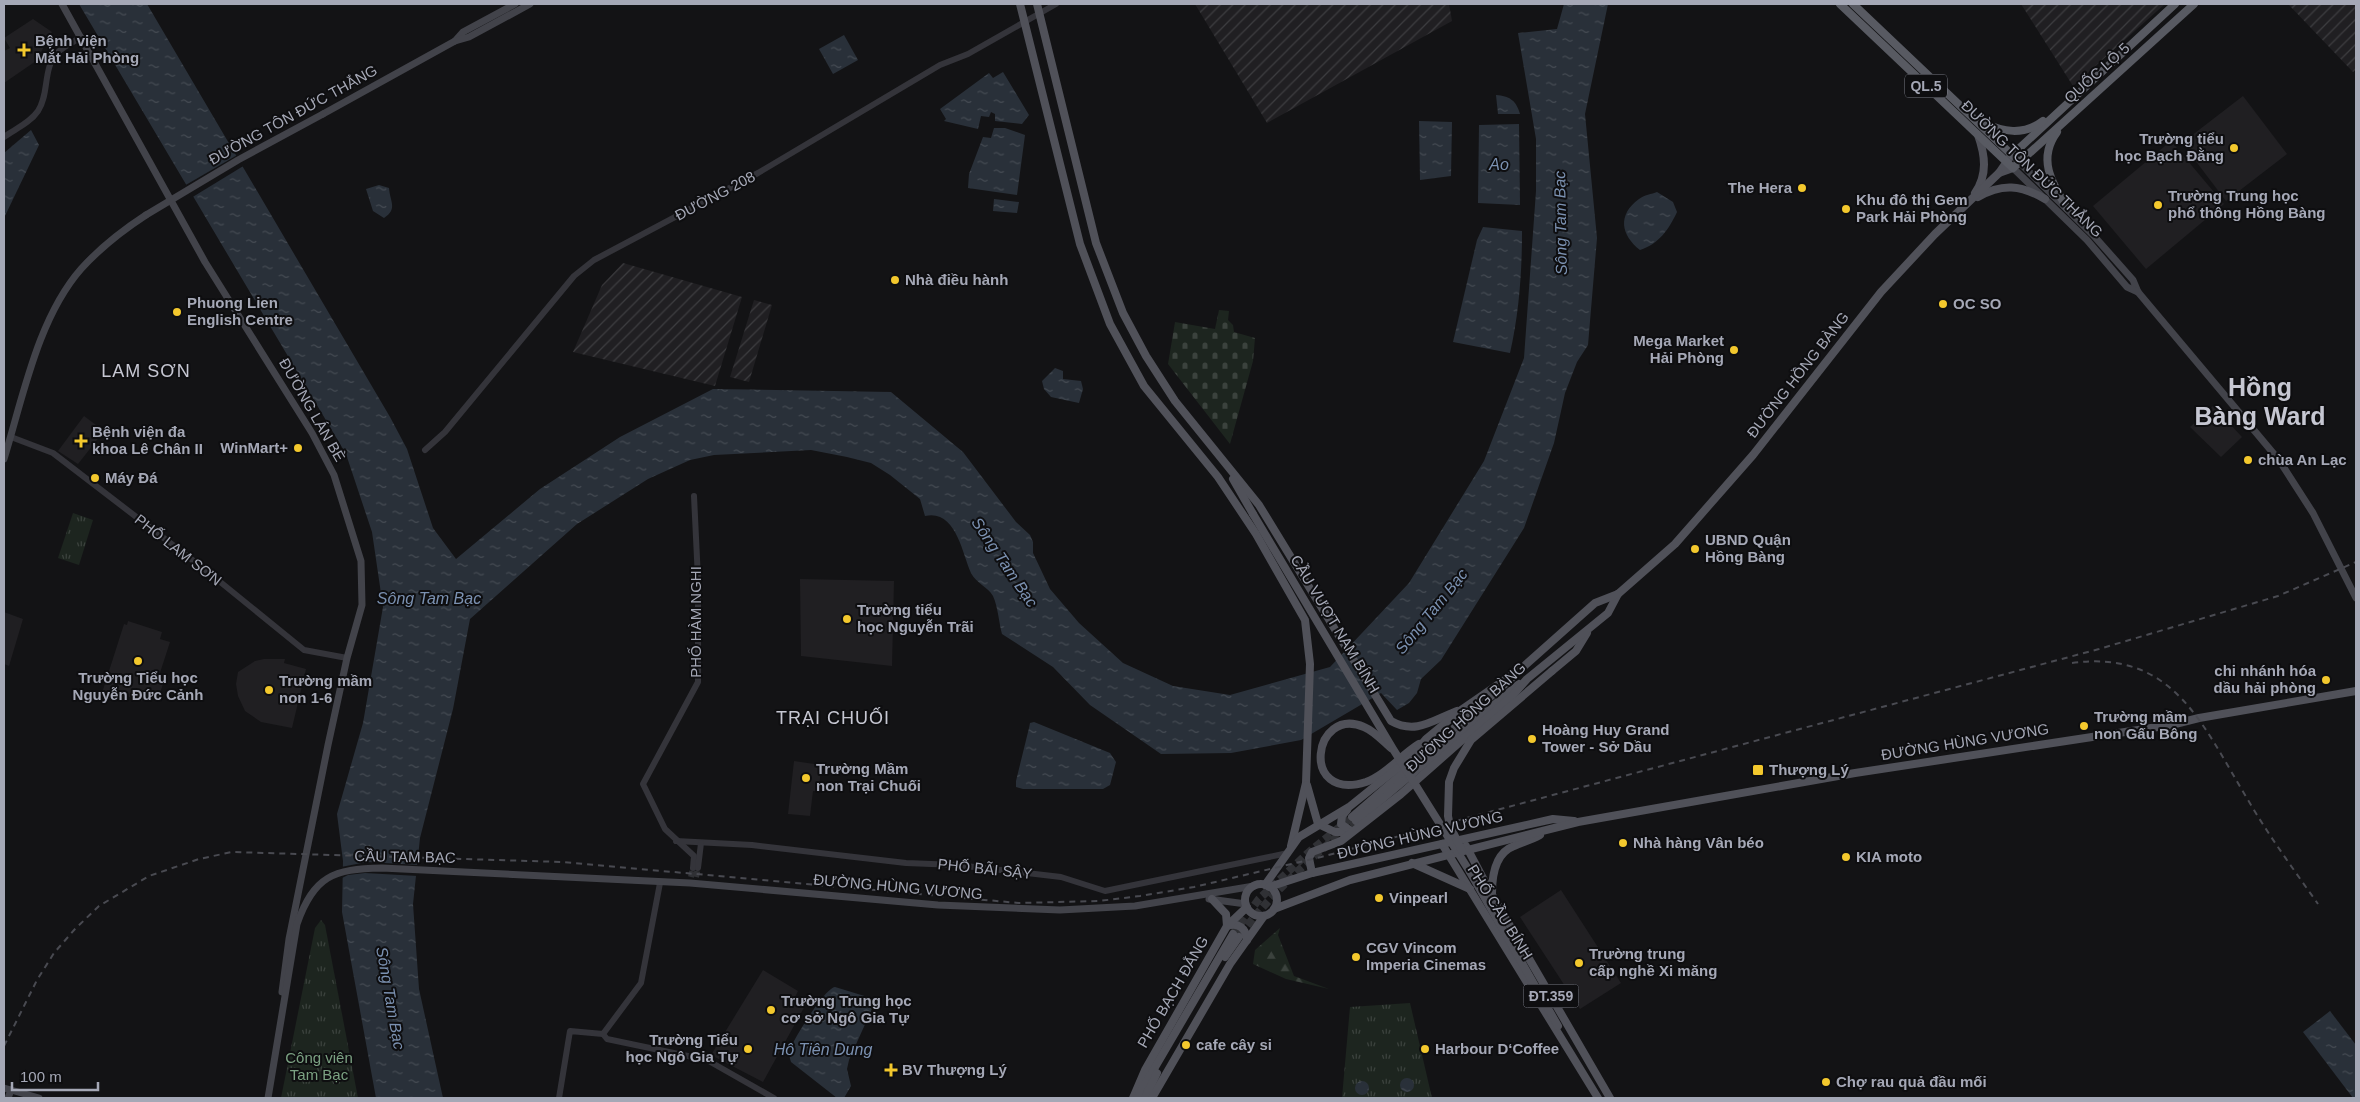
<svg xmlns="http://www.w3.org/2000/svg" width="2360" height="1102" font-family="Helvetica,sans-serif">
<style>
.built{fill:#201f22}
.industrial{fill:url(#industrial-furrows)}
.forest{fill:url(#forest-firs)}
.cemetery{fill:url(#cemetery-stones)}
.park{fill:url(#park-tufts)}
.water{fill:url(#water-ripples)}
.pier{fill:#131315}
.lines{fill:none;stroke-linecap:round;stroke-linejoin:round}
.tertiary-tunnel{stroke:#303135;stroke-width:6;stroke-dasharray:6 3;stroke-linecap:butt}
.primary-tunnel{stroke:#303135;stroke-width:8;stroke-dasharray:8 4;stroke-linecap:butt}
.tertiary{stroke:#34343a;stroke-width:6}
.secondary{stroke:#42434a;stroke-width:7}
.primary{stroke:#505159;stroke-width:8}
.trunk{stroke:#585a62;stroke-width:8}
.rail{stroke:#494a51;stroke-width:2;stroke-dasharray:6 5;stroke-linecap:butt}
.secondary-bridge{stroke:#42434a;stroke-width:7}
.primary-bridge{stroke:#505159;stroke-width:8}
.poi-dot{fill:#f3c82d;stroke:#0e0e10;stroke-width:2}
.labels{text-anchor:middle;stroke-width:4;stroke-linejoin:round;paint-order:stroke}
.shield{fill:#0e0e10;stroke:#787a84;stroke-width:1}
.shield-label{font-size:14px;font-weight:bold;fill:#a5a8b6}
.poi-label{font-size:15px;font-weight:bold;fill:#a5a8b6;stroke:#0e0e10;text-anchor:start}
.street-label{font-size:15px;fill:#a5a8b6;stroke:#0e0e10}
.park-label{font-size:15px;fill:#7ba182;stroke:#0e0e10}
.water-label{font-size:16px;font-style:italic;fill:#7b91b1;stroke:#0e0e10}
.quarter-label{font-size:18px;letter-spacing:1px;fill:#c6c7d2;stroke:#0e0e10}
.town-label{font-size:25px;font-weight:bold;fill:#c6c7d2;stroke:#0e0e10}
</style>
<defs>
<pattern id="industrial-furrows" width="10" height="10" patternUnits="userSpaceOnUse" patternTransform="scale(1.25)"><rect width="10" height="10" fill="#201f22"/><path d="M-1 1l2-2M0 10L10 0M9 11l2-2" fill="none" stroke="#3d3d40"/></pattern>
<pattern id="forest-firs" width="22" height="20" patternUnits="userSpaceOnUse" patternTransform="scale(1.25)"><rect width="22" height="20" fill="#1d251f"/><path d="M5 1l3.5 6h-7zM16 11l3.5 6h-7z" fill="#3b423d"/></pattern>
<pattern id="cemetery-stones" width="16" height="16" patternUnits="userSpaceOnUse" patternTransform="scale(1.25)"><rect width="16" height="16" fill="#1d251f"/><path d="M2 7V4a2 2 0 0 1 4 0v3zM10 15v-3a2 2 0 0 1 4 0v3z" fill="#3b423d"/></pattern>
<pattern id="park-tufts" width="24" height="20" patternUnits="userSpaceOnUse" patternTransform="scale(1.25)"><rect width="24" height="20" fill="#1d251f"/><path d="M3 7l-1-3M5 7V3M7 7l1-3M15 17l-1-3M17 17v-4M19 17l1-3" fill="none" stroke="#3b423d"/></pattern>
<pattern id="water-ripples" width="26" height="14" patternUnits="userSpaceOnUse" patternTransform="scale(1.25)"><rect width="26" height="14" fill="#293039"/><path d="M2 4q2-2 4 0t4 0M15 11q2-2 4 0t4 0" fill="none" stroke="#454b53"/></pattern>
</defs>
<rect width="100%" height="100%" fill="#131315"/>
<g class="built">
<path d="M33,19l19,13 -16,29 -32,22v-32l6,-3 -6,-10z"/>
<path d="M2243,96l44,58 -61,47 -44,-58z"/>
<path d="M2171,141l53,63 -78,65 -53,-63z"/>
<path d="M2213,406l29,31 -21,20 -31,-30z"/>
<path d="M84,416l20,15 -26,33 -20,-13z"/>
<path d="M800,579l94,2 -2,85 -91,-10z"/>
<path d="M4,612l19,7 -14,47 -5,-2z"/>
<path d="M128,621l34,11 -2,7 10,3 -12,37 6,2 -5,15 -14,-4 -3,9 -33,-11 -2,5 -5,-2 22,-69 3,1z"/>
<path d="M264,659h21l-1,4 22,6 -14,59 -31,-6 -16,-11 -7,-15 -2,-12 2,-12 17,-11z"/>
<path d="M794,761l27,4 -2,26h-6l-3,25 -22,-2z"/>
<path d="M1561,890l60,93 -41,26 -60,-92z"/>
<path d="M763,970l35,21 -3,6 11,7 -43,78 -52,-27z"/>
</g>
<g class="industrial">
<path d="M1195,4h254l3,17 -185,102z"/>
<path d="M2021,4h144l-92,82z"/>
<path d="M2288,4h68v65l-3,3z"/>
<path d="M623,263l119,34 -27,89 -142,-34 29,-67z"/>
<path d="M754,300l18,5 -23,77 -19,-5z"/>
</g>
<path class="forest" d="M1280,928l-2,7 16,41 35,13 -43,-10 -33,-15 2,-14z"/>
<path class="cemetery" d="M1219,310l10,1 -1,9 5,5 1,7 21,6 -2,23 -23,83 -62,-80 7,-42 40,7z"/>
<g class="park">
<path d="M73,513l20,7 -14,45 -21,-7z"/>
<path d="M321,920l4,5 33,173h-77l34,-170z"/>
<path d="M1410,1003l22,95h-90l8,-91z"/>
</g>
<g class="water">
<path d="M79,4h68l243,413 17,32 26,79 23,31 84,-70 80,-52 93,-48 178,3 72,60 53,70 14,13 3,7v11l17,36 29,34 44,40 50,23 57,9 100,-28 79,-84 75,-122 40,-103 12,-167v-52l-18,-106 39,-4 7,-25h44l-23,110 12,124 -9,107 -11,17 -12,31 -11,50 -30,85 -83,132 -20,19 -4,14 -8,10 -12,7 -16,-17 -80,47 -70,13 -70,1 -71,-49 -37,-38 -51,-33c-3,-11 -4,-27 -9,-38 -5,-9 -17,-13 -22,-23 -9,-20 -15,-64 -46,-57l-5,-17 -30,-24 -19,-12 -24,-6 -36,-7 -97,5 -24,5 -42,19 -71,45 -107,95 -17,90 -33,129 -7,66 6,85 24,109h-67l-34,-186 1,-51 -6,-47 26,-91 20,-116 -11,-75 -26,-78z"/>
<path d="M844,35l14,25 -25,14 -14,-25z"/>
<path d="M1003,72l26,43 -7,9 -27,-3v-7l-4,-2 -2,5 -8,-1 -3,13 -34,-8 2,-2 -6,-10 49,-36 4,5z"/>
<path d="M1496,95c13,1 20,5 24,19h-22z"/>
<path d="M1419,121l33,1 -1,54 -31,4z"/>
<path d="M1519,124l1,81 -42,-2 1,-78z"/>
<path d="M994,128h11l20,7 -8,60 -49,-7 1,-14 14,-37 8,1z"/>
<path d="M31,130l8,15 -35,73v-65z"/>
<path d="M379,185l10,3c1,14 9,21 -5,30l-11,-7 -7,-22z"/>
<path d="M1657,192l16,10 4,10c-8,17 -18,32 -37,38 -19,-15 -23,-35 -1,-51 5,-4 13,-5 18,-7z"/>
<path d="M994,199l25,3 -2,11 -24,-2z"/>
<path d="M1483,227l39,4c0,42 -3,82 -12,122l-57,-11 24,-102z"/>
<path d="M1055,368l8,3v8l18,2 2,8 -4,14 -28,-6 -7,-8 -2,-8z"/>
<path d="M1034,722l76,31 6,9 -6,23 -7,4h-80l-7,-2v-6l13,-53 1,-5z"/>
<path d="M835,987l36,11 4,4 -26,58 -2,9 4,17 -7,12h-7l-46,-36c-2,-5 -2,-10 0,-15 5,-11 33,-58 44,-60z"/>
<path d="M2330,1011l26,34v53h-3l-50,-66z"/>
<circle cx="1407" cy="1085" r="7"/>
<circle cx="1362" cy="1088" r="7"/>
</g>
<g class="pier">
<path d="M239,154l6,11 -54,33 -7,-12z"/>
<path d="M367,862l52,3 -1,11 -53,-3 -17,2 -8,4 1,-12z"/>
</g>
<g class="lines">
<g class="tertiary-tunnel">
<path d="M691,877l2,-9"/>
<path d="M696,877l2,-9"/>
</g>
<g class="primary-tunnel">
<path d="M1233,934l26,-35 49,-46 44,-36"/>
<path d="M1240,935c33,-44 73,-79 116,-114"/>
</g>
<g class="tertiary">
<path d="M4,137c11,-8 26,-14 34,-26 12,-18 4,-43 20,-59 6,-6 16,-10 23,-15"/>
<path d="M11,437l42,16 155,119 96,78 43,8"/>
<path d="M425,450l20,-18 129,-156 20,-16 164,-87 182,-108 28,-11 88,-50"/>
<path d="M676,841l76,4 154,18 51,2 104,12 44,14 183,-38"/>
<path d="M693,868l1,-12 -29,-27 -22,-45 55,-102v-103l-4,-83"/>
<path d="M698,868l3,-25"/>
<path d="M603,1034l4,5 100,21 67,38"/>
<path d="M559,1098l11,-67 33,3 38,-51 19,-100"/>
</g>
<g class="secondary">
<path d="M62,4l143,258 107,171 22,42 27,86 1,44 -15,53 -19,87 -39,194 -7,53"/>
<path d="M455,41l8,-9 52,-28"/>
<path d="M323,114l132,-73 14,-4 61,-33"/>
<path d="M2012,155l82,81 39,44 5,12 141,168 34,53 43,85"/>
<path d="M2013,168l74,72 40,47 11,5"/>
<path d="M4,459c19,-62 34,-141 77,-190 19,-21 42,-39 65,-54"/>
<path d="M1209,899l37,5"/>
<path d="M4,1088l35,10"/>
<path d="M8,1098l3,-8"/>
<path d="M268,1098l29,-174c17,-48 36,-55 85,-56l308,15 248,22 122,5 75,-4 119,-20"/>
</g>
<g class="primary">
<path d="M1020,4l60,240 30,80 34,62 74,91 38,57 49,86 5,44 -4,119 -15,63"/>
<path d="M1037,4l59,239 27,70 23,43 29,45 84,104 132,216c25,14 42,-1 66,-10"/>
<path d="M2010,157l-11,16 14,-5"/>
<path d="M1975,193c13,-19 10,-38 3,-58"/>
<path d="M1978,197c24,-14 43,-12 67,2"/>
<path d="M1233,479l20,35"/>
<path d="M1552,671l24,-20 11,-18"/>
<path d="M1391,748c-8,-7 -17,-17 -27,-21 -51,-22 -65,76 2,55 20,-7 35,-27 53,-38"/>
<path d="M1307,785l11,39 17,8h16"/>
<path d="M1347,810l-5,6 -1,8 10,7"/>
<path d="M1352,817l160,-139"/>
<path d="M1356,821l163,-137"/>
<path d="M1442,844l156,254"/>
<path d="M1466,846l26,49 118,203"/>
<path d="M1412,863l58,26"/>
<path d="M1470,872l88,154"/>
<path d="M1312,873l-3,-15 3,-6 8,-3 21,-8 60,-47 111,-98 15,-17 81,-66 10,-19"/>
<circle cx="1261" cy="900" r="16"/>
<path d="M1265,885l34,-48 50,-30 61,-49 16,-19 35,-29 61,-42 73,-65 23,-9 57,-50 78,-89 128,-163 54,-58 64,-61"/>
<path d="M1269,887l43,-14 241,-54 21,2"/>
<path d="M1492,893c0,-18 3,-40 22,-47 9,-4 17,-6 26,-11"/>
<path d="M1212,899l14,15 1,12c11,-4 19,2 20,14"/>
<path d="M1274,909l76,-29 228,-58 277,-49 316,-48 28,-7 157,-27"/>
<path d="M1225,957l14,-20"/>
<path d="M1133,1098l12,-28 82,-144 20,-19"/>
<path d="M1137,1098l96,-164"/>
<path d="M1145,1098l12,-25"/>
<path d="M1152,1098l78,-134 34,-48"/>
</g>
<g class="trunk">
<path d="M1840,4l173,164 181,-164"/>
<path d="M1853,4l159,151 163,-151"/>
<path d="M1982,122c21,10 41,14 61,-1"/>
<path d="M2057,132c-20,27 -5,51 10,76"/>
</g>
<g class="rail">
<path d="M2072,663c102,-14 131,63 176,137 21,36 46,70 70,104"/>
<path d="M4,1046l33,-66 17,-27 21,-24 24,-23 50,-30 50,-17 33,-7 330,10 457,41 80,-2 41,-5 54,-9 127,-30 778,-208 179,-53 78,-34"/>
</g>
<path class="secondary-bridge" d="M146,215l92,-55 85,-46"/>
<g class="primary-bridge">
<path d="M1253,514l140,235 77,123"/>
<path d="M1462,851l-12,-25 -2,-10 1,-34 5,-14 17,-28 81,-69"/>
</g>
</g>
<g class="poi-dot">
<path d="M21.5 42.5h5v5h5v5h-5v5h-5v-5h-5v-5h5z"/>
<circle cx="2234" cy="148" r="5"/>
<circle cx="1802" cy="188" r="5"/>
<circle cx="2158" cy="205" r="5"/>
<circle cx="1846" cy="209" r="5"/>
<circle cx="895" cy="280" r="5"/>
<circle cx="1943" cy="304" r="5"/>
<circle cx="177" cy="312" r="5"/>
<circle cx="1734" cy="350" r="5"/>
<path d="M78.5 433.5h5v5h5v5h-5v5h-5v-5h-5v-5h5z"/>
<circle cx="298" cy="448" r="5"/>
<circle cx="2248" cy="460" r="5"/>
<circle cx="95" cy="478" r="5"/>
<circle cx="1695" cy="549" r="5"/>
<circle cx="847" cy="619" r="5"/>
<circle cx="138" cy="661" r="5"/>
<circle cx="2326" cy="680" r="5"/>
<circle cx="269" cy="690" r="5"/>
<circle cx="2084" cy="726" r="5"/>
<circle cx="1532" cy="739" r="5"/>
<rect x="1752" y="764" width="12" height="12" rx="2.5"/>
<circle cx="806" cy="778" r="5"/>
<circle cx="1623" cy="843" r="5"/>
<circle cx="1846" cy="857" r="5"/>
<circle cx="1379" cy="898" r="5"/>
<circle cx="1356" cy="957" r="5"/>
<circle cx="1579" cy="963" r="5"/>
<circle cx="771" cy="1010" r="5"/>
<circle cx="1186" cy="1045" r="5"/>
<circle cx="748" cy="1049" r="5"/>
<circle cx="1425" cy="1049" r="5"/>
<path d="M888.5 1062.5h5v5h5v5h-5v5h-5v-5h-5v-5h5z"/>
<circle cx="1826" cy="1082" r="5"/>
</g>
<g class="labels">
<g class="shield">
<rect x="1905" y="74.5" width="42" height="23" rx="4"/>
<rect x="1523.5" y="984.5" width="55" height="23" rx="4"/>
</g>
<g class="shield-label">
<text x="1926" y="91">QL.5</text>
<text x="1551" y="1001">ĐT.359</text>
</g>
<g class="poi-label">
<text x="35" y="46">Bệnh viện<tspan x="35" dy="17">Mắt Hải Phòng</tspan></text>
<text x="2224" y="144" text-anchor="end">Trường tiểu<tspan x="2224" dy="17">học Bạch Đằng</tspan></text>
<text x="1792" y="193" text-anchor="end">The Hera</text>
<text x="2168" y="201">Trường Trung học<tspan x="2168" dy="17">phổ thông Hồng Bàng</tspan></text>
<text x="1856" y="205">Khu đô thị Gem<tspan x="1856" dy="17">Park Hải Phòng</tspan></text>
<text x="905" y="285">Nhà điều hành</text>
<text x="187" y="308">Phuong Lien<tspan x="187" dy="17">English Centre</tspan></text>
<text x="1953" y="309">OC SO</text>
<text x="1724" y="346" text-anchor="end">Mega Market<tspan x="1724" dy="17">Hải Phòng</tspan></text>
<text x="92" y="437">Bệnh viện đa<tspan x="92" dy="17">khoa Lê Chân II</tspan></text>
<text x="288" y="453" text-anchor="end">WinMart+</text>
<text x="2258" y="465">chùa An Lạc</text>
<text x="105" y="483">Máy Đá</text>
<text x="1705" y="545">UBND Quận<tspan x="1705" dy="17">Hồng Bàng</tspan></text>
<text x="857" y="615">Trường tiểu<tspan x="857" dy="17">học Nguyễn Trãi</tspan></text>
<text x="2316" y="676" text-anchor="end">chi nhánh hóa<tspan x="2316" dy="17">dầu hải phòng</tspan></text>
<text x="138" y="683" text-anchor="middle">Trường Tiểu học<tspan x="138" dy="17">Nguyễn Đức Cảnh</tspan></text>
<text x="279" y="686">Trường mầm<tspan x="279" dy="17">non 1-6</tspan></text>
<text x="2094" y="722">Trường mầm<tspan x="2094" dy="17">non Gấu Bông</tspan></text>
<text x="1542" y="735">Hoàng Huy Grand<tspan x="1542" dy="17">Tower - Sở Dầu</tspan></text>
<text x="816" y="774">Trường Mầm<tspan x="816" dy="17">non Trại Chuối</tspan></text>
<text x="1769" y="775">Thượng Lý</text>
<text x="1633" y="848">Nhà hàng Vân béo</text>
<text x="1856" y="862">KIA moto</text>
<text x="1389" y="903">Vinpearl</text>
<text x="1366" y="953">CGV Vincom<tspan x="1366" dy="17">Imperia Cinemas</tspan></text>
<text x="1589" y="959">Trường trung<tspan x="1589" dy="17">cấp nghề Xi măng</tspan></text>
<text x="781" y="1006">Trường Trung học<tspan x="781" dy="17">cơ sở Ngô Gia Tự</tspan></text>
<text x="738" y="1045" text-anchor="end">Trường Tiểu<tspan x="738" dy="17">học Ngô Gia Tự</tspan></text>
<text x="1196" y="1050">cafe cây si</text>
<text x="1435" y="1054">Harbour D‘Coffee</text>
<text x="902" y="1075">BV Thượng Lý</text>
<text x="1836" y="1087">Chợ rau quả đầu mối</text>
</g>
<g class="street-label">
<text transform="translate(2097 73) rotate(-42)" y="5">QUỐC LỘ 5</text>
<text transform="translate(293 115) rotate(-29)" y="5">ĐƯỜNG TÔN ĐỨC THẮNG</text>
<text transform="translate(2032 169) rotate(44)" y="5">ĐƯỜNG TÔN ĐỨC THẮNG</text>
<text transform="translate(715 196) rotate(-28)" y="5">ĐƯỜNG 208</text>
<text transform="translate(1798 375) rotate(-52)" y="5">ĐƯỜNG HỒNG BÀNG</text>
<text transform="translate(312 410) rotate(60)" y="5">ĐƯỜNG LÁN BÈ</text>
<text transform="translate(178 550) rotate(38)" y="5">PHỐ LAM SƠN</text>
<text transform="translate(696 622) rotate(-90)" y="5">PHỐ HÀM NGHI</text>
<text transform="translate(1335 624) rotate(59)" y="5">CẦU VƯỢT NAM BÍNH</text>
<text transform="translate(1466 717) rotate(-42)" y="5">ĐƯỜNG HỒNG BÀNG</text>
<text transform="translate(1965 742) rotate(-9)" y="5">ĐƯỜNG HÙNG VƯƠNG</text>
<text transform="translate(1420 835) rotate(-13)" y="5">ĐƯỜNG HÙNG VƯƠNG</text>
<text transform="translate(405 857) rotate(1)" y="5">CẦU TAM BẠC</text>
<text transform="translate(985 869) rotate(6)" y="5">PHỐ BÃI SẬY</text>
<text transform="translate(898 887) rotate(5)" y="5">ĐƯỜNG HÙNG VƯƠNG</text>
<text transform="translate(1500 912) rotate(58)" y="5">PHỐ CẦU BÍNH</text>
<text transform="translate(1173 992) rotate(-60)" y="5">PHỐ BẠCH ĐẰNG</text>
</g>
<g class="park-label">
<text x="319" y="1063">Công viên<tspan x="319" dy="17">Tam Bạc</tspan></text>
</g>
<g class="water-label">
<text x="1499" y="170">Ao</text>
<text transform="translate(1560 223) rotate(-91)" y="6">Sông Tam Bạc</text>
<text transform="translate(1005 562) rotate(56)" y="6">Sông Tam Bạc</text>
<text x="429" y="604">Sông Tam Bạc</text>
<text transform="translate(1431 611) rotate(-51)" y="6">Sông Tam Bạc</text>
<text transform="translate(391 998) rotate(80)" y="6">Sông Tam Bạc</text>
<text x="823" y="1055">Hô Tiên Dung</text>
</g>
<g class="quarter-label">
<text x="146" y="377">LAM SƠN</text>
<text x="833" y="724">TRẠI CHUỐI</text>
</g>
<g class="town-label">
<text x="2260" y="396">Hồng<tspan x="2260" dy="29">Bàng Ward</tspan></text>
</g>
</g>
<rect width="2360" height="1102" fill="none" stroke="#a5a8b6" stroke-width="10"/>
<path d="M12 1082v8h86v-8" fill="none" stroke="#a5a8b6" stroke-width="2.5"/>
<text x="20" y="1082" font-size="15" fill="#a5a8b6" stroke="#0e0e10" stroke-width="4" paint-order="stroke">100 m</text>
</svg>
